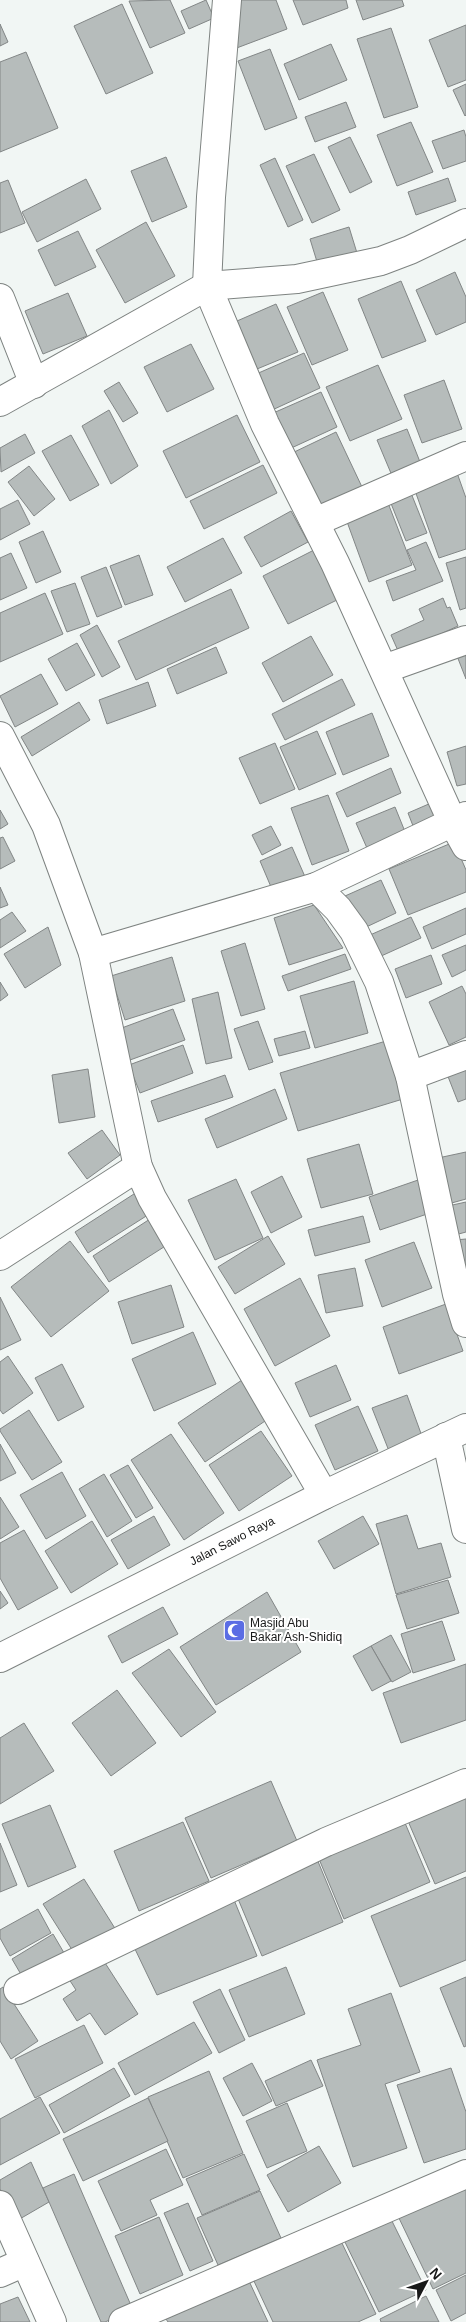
<svg xmlns="http://www.w3.org/2000/svg" width="466" height="2322" font-family="Arial,sans-serif">
<style>
.building{fill:#b6bcbb;stroke:#828686}
.lines{fill:none;stroke-linecap:round;stroke-linejoin:round}
.minor-casing{stroke:#7e8381;stroke-width:30}
.minor{stroke:#fff;stroke-width:28}
.labels{text-anchor:middle;stroke-width:4;stroke-linejoin:round;paint-order:stroke}
.street-label{font-size:12px;fill:#181919;stroke:#fff}
.poi-label{font-size:12px;fill:#181919;stroke:#fff;text-anchor:start}
</style>
<rect width="100%" height="100%" fill="#f1f6f4"/>
<g class="building">
<path d="M170,0l15,33 -35,15 -21,-47z"/>
<path d="M206,0l8,18 -25,11 -8,-18z"/>
<path d="M242,0h34l11,29 -53,20 5,-48z"/>
<path d="M293,0h53l2,8 -45,17z"/>
<path d="M356,0h46l2,6 -41,14z"/>
<path d="M122,4l31,69 -47,21 -32,-68z"/>
<path d="M0,24l8,18 -8,4z"/>
<path d="M466,25v55l-18,7 -19,-47z"/>
<path d="M391,28l27,79 -34,11 -27,-79z"/>
<path d="M331,44l16,36 -48,20 -15,-36z"/>
<path d="M270,49l27,69 -32,12 -27,-69z"/>
<path d="M26,52l32,76 -58,24v-90z"/>
<path d="M466,84v31l-1,1 -12,-26z"/>
<path d="M346,102l10,25 -41,15 -10,-25z"/>
<path d="M411,122l22,50 -36,14 -20,-51z"/>
<path d="M464,130l2,7v24l-23,8 -11,-28z"/>
<path d="M350,137l22,45 -22,11 -22,-46z"/>
<path d="M314,154l26,56 -28,13 -26,-57z"/>
<path d="M166,157l21,50 -35,15 -21,-51z"/>
<path d="M275,158l28,62 -15,7 -28,-62z"/>
<path d="M448,178l8,23 -40,14 -8,-23z"/>
<path d="M86,179l15,30 -64,33 -15,-30z"/>
<path d="M8,180l17,43 -25,10v-50z"/>
<path d="M146,222l29,54 -50,27 -29,-53z"/>
<path d="M349,227l8,26 -39,12 -8,-26z"/>
<path d="M78,231l18,36 -41,19 -17,-36z"/>
<path d="M455,272l11,25v25l-30,13 -20,-45z"/>
<path d="M401,281l25,60 -44,17 -24,-59z"/>
<path d="M323,292l25,58 -36,15 -25,-58z"/>
<path d="M68,293l19,43 -44,18 -18,-43z"/>
<path d="M276,304l22,48 -41,17 -20,-48z"/>
<path d="M191,344l23,45 -47,23 -23,-45z"/>
<path d="M304,353l16,35 -50,23 -16,-36z"/>
<path d="M378,365l24,54 -52,22 -24,-54z"/>
<path d="M444,380l18,49 -40,14 -18,-48z"/>
<path d="M119,382l19,31 -15,9 -19,-31z"/>
<path d="M321,392l16,35 -50,23 -16,-36z"/>
<path d="M109,410l29,56 -27,18 -29,-58z"/>
<path d="M237,415l23,47 -74,36 -23,-47z"/>
<path d="M407,429l15,38 -29,11 -16,-38z"/>
<path d="M336,432l26,55 -48,23 -26,-55z"/>
<path d="M25,434l10,19 -34,19 -1,-24z"/>
<path d="M71,435l28,50 -29,16 -28,-50z"/>
<path d="M263,465l14,28 -73,36 -14,-28z"/>
<path d="M29,466l26,33 -21,17 -26,-34z"/>
<path d="M456,470l10,28v51l-27,9 -26,-73z"/>
<path d="M411,493l16,40 -21,8 -16,-40z"/>
<path d="M18,500l12,24 -30,16v-31z"/>
<path d="M388,503l24,62 -43,17 -23,-63z"/>
<path d="M291,511l17,31 -47,25 -17,-30z"/>
<path d="M43,531l18,41 -25,11 -17,-41z"/>
<path d="M223,538l19,35 -57,29 -18,-35z"/>
<path d="M426,542l17,39 -50,20 -7,-20 30,-11 -9,-20z"/>
<path d="M314,550l25,49 -51,25 -25,-48z"/>
<path d="M11,553l16,35 -27,12v-42z"/>
<path d="M139,555l14,40 -28,10 -15,-39z"/>
<path d="M466,557v51l-6,2 -14,-47z"/>
<path d="M106,567l16,40 -25,10 -16,-40z"/>
<path d="M75,583l15,41 -23,8 -16,-41z"/>
<path d="M231,589l18,39 -113,52 -18,-39z"/>
<path d="M45,593l18,41 -63,28v-49z"/>
<path d="M443,598l4,10 3,-1 8,19 -59,27 -8,-18 33,-15 -5,-11z"/>
<path d="M97,625l23,42 -18,10 -22,-42z"/>
<path d="M311,636l22,39 -50,27 -21,-39z"/>
<path d="M77,643l18,32 -29,16 -18,-32z"/>
<path d="M216,647l11,26 -50,21 -10,-25z"/>
<path d="M466,652v27l-9,-23z"/>
<path d="M41,674l17,30 -43,23 -15,-31z"/>
<path d="M342,679l13,26 -70,35 -13,-26z"/>
<path d="M148,682l8,24 -49,18 -8,-24z"/>
<path d="M79,702l11,18 -58,36 -11,-19z"/>
<path d="M372,713l17,43 -46,19 -17,-43z"/>
<path d="M317,731l19,43 -37,16 -19,-43z"/>
<path d="M275,743l20,46 -35,15 -21,-46z"/>
<path d="M466,746v38l-9,2 -10,-34z"/>
<path d="M391,768l10,25 -54,24 -11,-24z"/>
<path d="M328,795l21,56 -37,14 -21,-57z"/>
<path d="M438,800l7,19 -30,12 -7,-18z"/>
<path d="M395,807l13,32 -38,16 -14,-32z"/>
<path d="M0,810l8,14 -8,5z"/>
<path d="M271,826l10,19 -19,10 -10,-20z"/>
<path d="M3,837l12,24 -15,8v-31z"/>
<path d="M454,842l12,28v22l-58,23 -19,-46z"/>
<path d="M292,847l14,32 -32,15 -14,-33z"/>
<path d="M381,880l15,33 -34,16 -17,-33z"/>
<path d="M0,887l8,18 -8,3z"/>
<path d="M314,905l29,43 -54,17 -15,-47z"/>
<path d="M466,908v26l-34,15 -9,-22z"/>
<path d="M12,912l14,19 -26,17v-28z"/>
<path d="M411,917l10,21 -42,19 -9,-22z"/>
<path d="M48,927l13,38 -36,23 -21,-34z"/>
<path d="M245,943l20,66 -24,7 -20,-65z"/>
<path d="M466,945v25l-14,7 -10,-22z"/>
<path d="M345,954l6,15 -63,22 -6,-15z"/>
<path d="M431,955l11,29 -36,14 -11,-29z"/>
<path d="M172,957l13,44 -60,19 -14,-44z"/>
<path d="M354,981l14,52 -53,15 -15,-52z"/>
<path d="M0,982l8,13 -8,6z"/>
<path d="M462,986l4,8v43l-17,8 -20,-43z"/>
<path d="M218,992l14,66 -26,6 -14,-65z"/>
<path d="M173,1009l12,31 -55,20 -11,-31z"/>
<path d="M258,1021l15,41 -24,8 -15,-41z"/>
<path d="M305,1031l5,17 -31,8 -5,-17z"/>
<path d="M386,1041l17,58 -105,32 -18,-58z"/>
<path d="M183,1045l10,28 -53,20 -11,-28z"/>
<path d="M466,1067v32l-8,3 -11,-28z"/>
<path d="M88,1069l7,48 -36,6 -7,-48z"/>
<path d="M225,1075l8,22 -75,25 -7,-21z"/>
<path d="M275,1089l12,30 -70,29 -12,-29z"/>
<path d="M102,1130l18,25 -33,24 -19,-26z"/>
<path d="M359,1144l14,50 -52,14 -14,-49z"/>
<path d="M466,1152v47l-18,5 -10,-46z"/>
<path d="M282,1176l20,41 -31,16 -20,-41z"/>
<path d="M236,1179l27,59 -48,22 -27,-60z"/>
<path d="M421,1179l12,33 -53,18 -11,-33z"/>
<path d="M137,1192l14,21 -63,40 -13,-21z"/>
<path d="M466,1202v30l-11,3 -7,-29z"/>
<path d="M363,1216l7,26 -55,14 -7,-26z"/>
<path d="M150,1219l17,26 -58,37 -16,-26z"/>
<path d="M268,1236l17,28 -50,30 -17,-27z"/>
<path d="M466,1239v41l-11,-40z"/>
<path d="M70,1241l39,50 -58,46 -40,-50z"/>
<path d="M414,1242l18,46 -50,19 -17,-47z"/>
<path d="M355,1268l8,38 -37,7 -8,-38z"/>
<path d="M300,1278l30,58 -55,30 -31,-57z"/>
<path d="M171,1285l13,42 -52,17 -14,-42z"/>
<path d="M0,1297l21,43 -21,10z"/>
<path d="M446,1304l17,47 -64,23 -16,-47z"/>
<path d="M193,1332l23,52 -62,27 -22,-52z"/>
<path d="M8,1356l25,37 -30,21 -3,-4v-48z"/>
<path d="M62,1364l22,43 -26,14 -23,-43z"/>
<path d="M336,1365l15,35 -41,17 -15,-34z"/>
<path d="M242,1380l26,39 -63,43 -27,-39z"/>
<path d="M407,1395l16,44 -34,12 -17,-43z"/>
<path d="M358,1406l20,45 -43,19 -20,-45z"/>
<path d="M29,1410l33,52 -30,18 -32,-49v-2z"/>
<path d="M261,1431l31,45 -53,35 -30,-46z"/>
<path d="M171,1434l53,79 -40,27 -53,-80z"/>
<path d="M0,1444l16,29 -16,8z"/>
<path d="M128,1465l25,43 -17,10 -26,-43z"/>
<path d="M62,1472l24,44 -40,23 -26,-44z"/>
<path d="M104,1474l28,47 -25,16 -28,-48z"/>
<path d="M0,1497l19,30 -19,12z"/>
<path d="M407,1515l11,34 23,-6 10,34 -55,17 -20,-70z"/>
<path d="M154,1516l16,29 -42,24 -17,-29z"/>
<path d="M363,1516l16,28 -45,25 -16,-28z"/>
<path d="M92,1521l26,43 -47,29 -26,-42z"/>
<path d="M24,1530l34,58 -40,22 -18,-32v-35z"/>
<path d="M448,1580l11,33 -52,16 -11,-34z"/>
<path d="M0,1591l8,12 -8,6z"/>
<path d="M267,1592l34,60 -85,53 -36,-58z"/>
<path d="M163,1607l15,27 -56,29 -14,-27z"/>
<path d="M442,1621l13,39 -42,13 -12,-39z"/>
<path d="M391,1635l20,37 -19,10 -21,-36z"/>
<path d="M371,1646l20,35 -19,10 -19,-35z"/>
<path d="M169,1649l47,63 -35,25 -49,-64z"/>
<path d="M466,1664v56l-65,23 -18,-50z"/>
<path d="M117,1690l39,53 -45,33 -39,-53z"/>
<path d="M24,1723l30,48 -54,33v-66z"/>
<path d="M271,1781l26,60 -86,37 -26,-60z"/>
<path d="M466,1797v74l-31,13 -27,-63z"/>
<path d="M50,1805l26,62 -48,20 -26,-63z"/>
<path d="M183,1822l26,59 -70,30 -25,-60z"/>
<path d="M405,1823l25,59 -86,37 -25,-60z"/>
<path d="M0,1843l17,42 -17,7z"/>
<path d="M317,1859l26,63 -81,34 -26,-62z"/>
<path d="M466,1877v83l-66,27 -29,-71z"/>
<path d="M84,1879l32,51 -40,26 -33,-52z"/>
<path d="M232,1895l25,61 -100,39 -23,-48z"/>
<path d="M38,1909l13,24 -41,23 -10,-18v-8z"/>
<path d="M53,1934l14,24 -41,25 -14,-24z"/>
<path d="M98,1952l40,62 -33,21 -15,-22 -13,8 -14,-22 13,-9 -11,-17z"/>
<path d="M286,1967l19,47 -56,23 -20,-47z"/>
<path d="M466,1977v69l-2,1 -24,-59z"/>
<path d="M3,1987l35,54 -27,18 -11,-18v-52z"/>
<path d="M220,1989l25,51 -26,13 -26,-51z"/>
<path d="M391,1993l29,79 -35,12 22,64 -54,19 -36,-107 44,-15 -13,-36z"/>
<path d="M194,2022l18,31 -77,42 -17,-32z"/>
<path d="M84,2025l19,38 -68,35 -20,-39z"/>
<path d="M311,2060l12,26 -47,20 -11,-25z"/>
<path d="M252,2063l20,38 -29,15 -20,-38z"/>
<path d="M114,2068l16,28 -66,37 -15,-28z"/>
<path d="M451,2068l15,44v37l-42,14 -27,-78z"/>
<path d="M209,2071l34,82 -60,25 -35,-81z"/>
<path d="M40,2097l20,36 -60,32v-46z"/>
<path d="M148,2098l20,43 -85,40 -20,-42z"/>
<path d="M287,2103l20,48 -40,17 -21,-47z"/>
<path d="M319,2146l22,37 -53,29 -21,-37z"/>
<path d="M166,2149l17,36 -33,15 7,15 -36,16 -23,-50z"/>
<path d="M244,2154l16,36 -58,25 -16,-36z"/>
<path d="M31,2162l18,40 -31,18 -18,-31v-9z"/>
<path d="M74,2174l59,136 -28,12h-4l-58,-134z"/>
<path d="M466,2181v92l-33,16 -36,-75z"/>
<path d="M260,2191l21,47 -63,27 -21,-47z"/>
<path d="M188,2203l25,58 -23,10 -26,-58z"/>
<path d="M389,2215l37,75 -47,22 -36,-74z"/>
<path d="M159,2217l24,58 -43,19 -25,-58z"/>
<path d="M340,2239l36,75 -18,8h-85l-20,-43z"/>
<path d="M466,2275v38l-15,8 -15,-31z"/>
<path d="M249,2281l19,41h-100l-2,-3z"/>
<path d="M426,2296l13,26h-58l-1,-3z"/>
<path d="M18,2297l12,25h-30v-18z"/>
</g>
<g class="lines">
<defs>
<g id="minor">
<path d="M227,0l-16,197 -4,89 58,138 70,139 117,258 14,25"/>
<path d="M0,298l34,86"/>
<path d="M0,402l207,-116 90,-7 84,-18 29,-11 56,-27"/>
<path d="M315,522l151,-66"/>
<path d="M384,669l82,-29"/>
<path d="M0,736l46,89 47,128 45,214 14,31 172,297"/>
<path d="M316,887l22,22 16,22 25,51 31,94 47,218 9,29"/>
<path d="M93,953l223,-66 150,-71"/>
<path d="M410,1076l56,-21"/>
<path d="M0,1256l138,-89"/>
<path d="M446,1437l20,92"/>
<path d="M0,1658l324,-163 142,-67"/>
<path d="M18,1990l308,-148 140,-59"/>
<path d="M0,2205l52,117"/>
<path d="M0,2273l25,-11"/>
<path d="M123,2322l343,-148"/>
</g>
</defs>
<use href="#minor" class="minor-casing"/>
<use href="#minor" class="minor"/>
</g>
<defs>
<symbol id="mosque-square" viewBox="-11 -11 22 22"><rect x="-9" y="-9" width="18" height="18" rx="4" fill="#5b6de4" stroke="#fff"/><path d="M3.5-4.9A6 6 0 1 0 3.5 4.9A5 5 0 1 1 3.5-4.9Z" fill="#fff"/></symbol>
</defs>
<g fill-rule="evenodd">
<use href="#mosque-square" x="222" y="1618" width="25" height="25"/>
</g>
<g class="labels">
<g class="street-label">
<text transform="translate(232 1541) rotate(-27)" y="4">Jalan Sawo Raya</text>
</g>
<g class="poi-label">
<text x="250" y="1627">Masjid Abu<tspan x="250" dy="14">Bakar Ash-Shidiq</tspan></text>
</g>
</g>
<g transform="translate(426 2282) rotate(49)" stroke="#ffffff" stroke-width="4" paint-order="stroke">
<path d="M0-4L9 19L0 12L-9 19Z" fill="#181919"/>
<text y="-8" font-size="14" font-weight="bold" text-anchor="middle" fill="#181919">N</text>
</g>
</svg>
